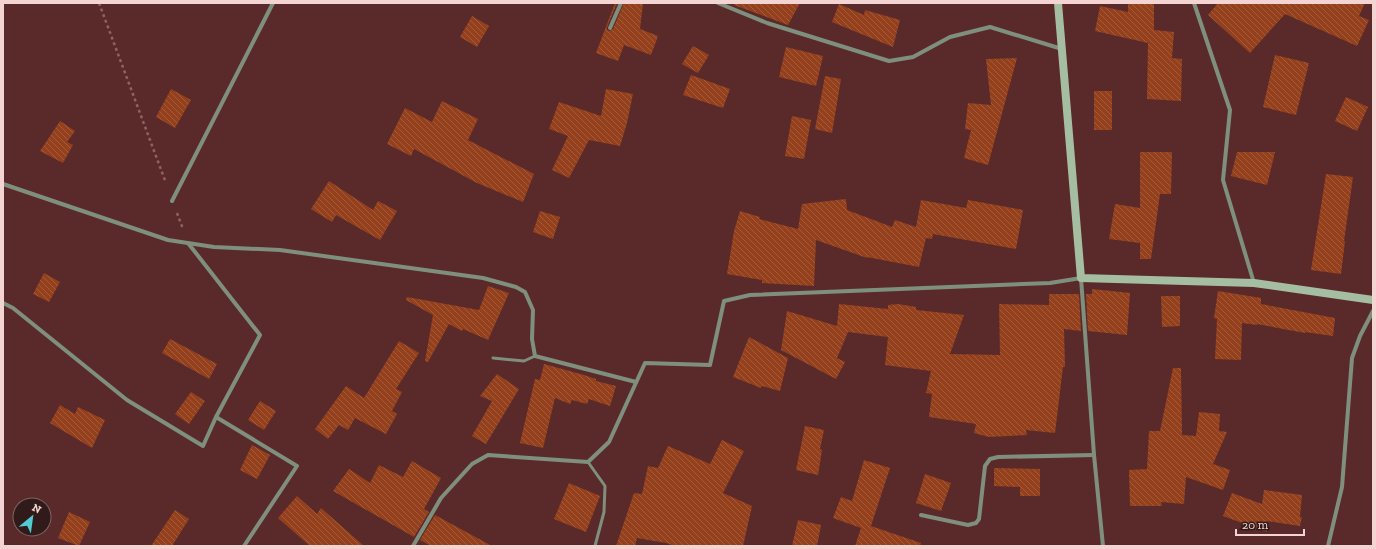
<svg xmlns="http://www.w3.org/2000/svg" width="1376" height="549" font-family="'Zilla Slab',serif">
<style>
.building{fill:url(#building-back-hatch)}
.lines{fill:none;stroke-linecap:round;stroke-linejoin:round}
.path{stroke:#8d6261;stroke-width:2.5;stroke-dasharray:3 3;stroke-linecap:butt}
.lane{stroke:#7f8f7d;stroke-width:3}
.street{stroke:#7f8f7d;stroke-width:4}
.secondary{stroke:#a5bea2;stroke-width:8}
</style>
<defs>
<pattern id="building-back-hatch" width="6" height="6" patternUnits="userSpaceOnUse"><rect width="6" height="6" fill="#94401c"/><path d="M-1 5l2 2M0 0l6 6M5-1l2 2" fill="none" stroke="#a35b3c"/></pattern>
</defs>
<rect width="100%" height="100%" fill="#5a2a2a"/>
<g class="building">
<path d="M615,3h2l-10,24v3l2,1 4,-2 11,-26h19l-3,26 18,7 -7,19 -27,-10 -6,16 -22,-8z"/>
<path d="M734,3h66l-12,22 -54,-20z"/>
<path d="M1128,3h26v27l20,2 -2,26 10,1 -1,42 -34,-2 1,-56 -53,-12 5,-25 28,6z"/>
<path d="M1218,3h147l-6,13 10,4 -12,26 -72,-32 -35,39 -42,-38z"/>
<path d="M839,4l25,11 1,-5 35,10 -7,27 -61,-25z"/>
<path d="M472,16l17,10 -12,21 -17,-10z"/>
<path d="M693,46l16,9 -11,18 -16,-9z"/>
<path d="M786,47l37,9 -7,30 -37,-9z"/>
<path d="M1275,55l34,8 -13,52 -33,-8z"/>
<path d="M1017,58l-29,107 -24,-7 7,-28 -6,-1 3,-26 23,2 -5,-46z"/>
<path d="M691,75l39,14 -7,19 -40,-13z"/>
<path d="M825,76l16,3 -9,54 -17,-4z"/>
<path d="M171,89l20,11 -16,28 -19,-11z"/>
<path d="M606,89l27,5 -6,29 -7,23 -31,-6 -20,38 -17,-8 16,-34 -19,-7 10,-27 42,14z"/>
<rect x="1094" y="91" width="18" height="39"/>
<path d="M1346,97l22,10 -11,24 -22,-10z"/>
<path d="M442,101l36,18 -10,21 66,34 -11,28 -46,-19 -63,-34 -3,7 -24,-12 18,-36 27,14z"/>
<path d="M792,116l19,4 -7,39 -19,-3z"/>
<path d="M60,121l15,10 -8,11 6,3 -10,18 -23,-12z"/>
<path d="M1140,152h32l-1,42h-11l-9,65h-11v-16l-31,-4 6,-35 25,4z"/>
<path d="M1237,152h38l-8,33 -36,-9z"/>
<path d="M1326,174l27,3 -9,64h1l-4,33 -30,-4z"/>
<path d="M329,181l44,29 5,-9 19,10 -17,29 -44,-25 -4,7 -21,-13z"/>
<path d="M846,199l1,11 45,17 3,-7 21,7 5,-27 45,8 2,-8 55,10 -7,39 -83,-15 -1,5 -6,-1 -7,29 -52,-10v1l-51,-18 -2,46 -52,-3v-3l-35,-6 7,-43 6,-20 20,6 -1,2 39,10 4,-25z"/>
<path d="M540,211l20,6 -7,22 -20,-7z"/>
<path d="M44,273l16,9 -11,20 -16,-8z"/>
<path d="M488,286l21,7 -21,47 -25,-11 -1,2 -13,-7 -21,38 -3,-1 8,-46 -27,-15 1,-3 72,13z"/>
<path d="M1092,289l38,4 -3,42 -39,-4 -2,-37h6z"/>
<path d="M1218,291l43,7v6l74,14 -2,18 -28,-4v1l-48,-9v1l-15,-2 -1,37 -26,-1 2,-40 -3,-1z"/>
<path d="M1049,294h30l2,37 -17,-2 1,38h-2l-8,66 -29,-3 1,5 -38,2 -15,-4 2,-9 -47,-7 3,-23 -6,-1 5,-22 -46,-6 3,-28 -40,-5 -11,26 8,4 -9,17 -55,-29 6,-39 50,15 2,-22 49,5v-4l10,-1 18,3v3l48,5 -14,39 50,1 -1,-51 50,1z"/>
<path d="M1161,296h19v30l-18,1z"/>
<path d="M749,337l39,21 -8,33 -18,-5 -1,2 -28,-11z"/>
<path d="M170,339l47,25 -8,15 -47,-26z"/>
<path d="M399,341l20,12 -23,36 6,3 -10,19 5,3 -11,20 -31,-16 -7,12 -9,-5 -11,14 -13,-10 31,-43 18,12z"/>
<path d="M544,364l40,11 12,4v2l20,5 -6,20 -21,-7 -2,5 -15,-4 -2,4 -15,-6 -12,50 -23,-5 15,-64 5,1z"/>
<path d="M1173,368h8l1,67 14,1 3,-24 21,2 -1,17 8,1 -14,32 17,6 -7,20 -37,-13 -2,27 -23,-2 1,4h-32l-1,-36 18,-1 2,-38h11z"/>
<path d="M497,374l22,15 -33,55 -14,-8 20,-35 -12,-5z"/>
<path d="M191,392l14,9 -16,23 -14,-10z"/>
<path d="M260,401l16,10 -12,19 -16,-10z"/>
<path d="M60,405l15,9 3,-7 27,13 -13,28 -42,-25z"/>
<path d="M805,426l19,4 -4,19 2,1 -4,25 -22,-5z"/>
<path d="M722,440l22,11 -21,42 29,13 -9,40h-68l-9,-3 -29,-5 -2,8h-19l18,-53 8,1 6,-28 10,2 10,-22 42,18z"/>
<path d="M252,445l18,10 -13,24 -17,-9z"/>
<path d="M864,460l26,8 -19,58 50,17 -1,3h-65l6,-18 -28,-10 8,-21 11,4z"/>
<path d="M412,461l29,17 -17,31 5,3 -15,25 -81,-46 16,-22 21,14 9,-18 24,12z"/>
<path d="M994,468l46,1v27h-20v-9l-26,-1z"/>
<path d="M925,474l26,9 -10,28 -25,-8z"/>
<path d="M569,483l31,13 -14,36 -32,-13z"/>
<path d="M1264,490l38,5 -2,22h2l-2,9 -33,-5v11l-44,-16 9,-23 30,11z"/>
<path d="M297,496l20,18 4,-6 43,38h-54l-32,-28z"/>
<path d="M175,510l14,9 -17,27h-21z"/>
<path d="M69,512l21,10 -11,24 -21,-8z"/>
<path d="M435,515l57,31h-61l-11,-6z"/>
<path d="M798,520l23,5 -4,21h-25z"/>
</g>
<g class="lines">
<g class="path">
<path d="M99,3l67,180"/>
<path d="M177,213l6,16"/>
</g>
<g class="lane">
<path d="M493,358l31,3 11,-5"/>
<path d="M588,462l17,24 -1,26 -9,34"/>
</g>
<g class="street">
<path d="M718,3l49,20 122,38 24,-4 37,-20 40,-10 72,22"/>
<path d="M1194,3l36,107 -7,70 31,103"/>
<path d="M610,28l11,-25"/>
<path d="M3,184l165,56 46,7 66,3 203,28 33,9 9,5 8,18 -1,29 3,17 101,26"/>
<path d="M172,201l101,-198"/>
<path d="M3,303l10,5 114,92 76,46 13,-29 44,-82 -72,-92"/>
<path d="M216,417l81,49 -53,80"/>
<path d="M921,515l47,10 8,-2 3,-4 6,-53 5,-7 8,-2 96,-2"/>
<path d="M413,546l28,-48 31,-34 16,-9 100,7 21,-20 36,-79 65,2 14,-64 26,-6 300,-12 31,-5 13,177 9,91"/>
<path d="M1328,546l14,-59 10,-129 8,-22 13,-25"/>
</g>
<path class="secondary" d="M1058,3l23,275 173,5 119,17"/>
</g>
<rect width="1376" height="549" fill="none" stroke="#f3d4d2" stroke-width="8"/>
<g transform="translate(32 517) rotate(29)"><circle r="19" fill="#311b1a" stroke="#7f6564"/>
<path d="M0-3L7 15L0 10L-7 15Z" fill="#51ccd4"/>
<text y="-6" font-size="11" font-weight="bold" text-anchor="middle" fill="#f3d4d2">N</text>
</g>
<path d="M1236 529v6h68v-6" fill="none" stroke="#f3d4d2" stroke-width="2"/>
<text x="1242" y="529" font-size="12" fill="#f3d4d2" stroke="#311b1a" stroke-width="3" paint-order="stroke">20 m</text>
</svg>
